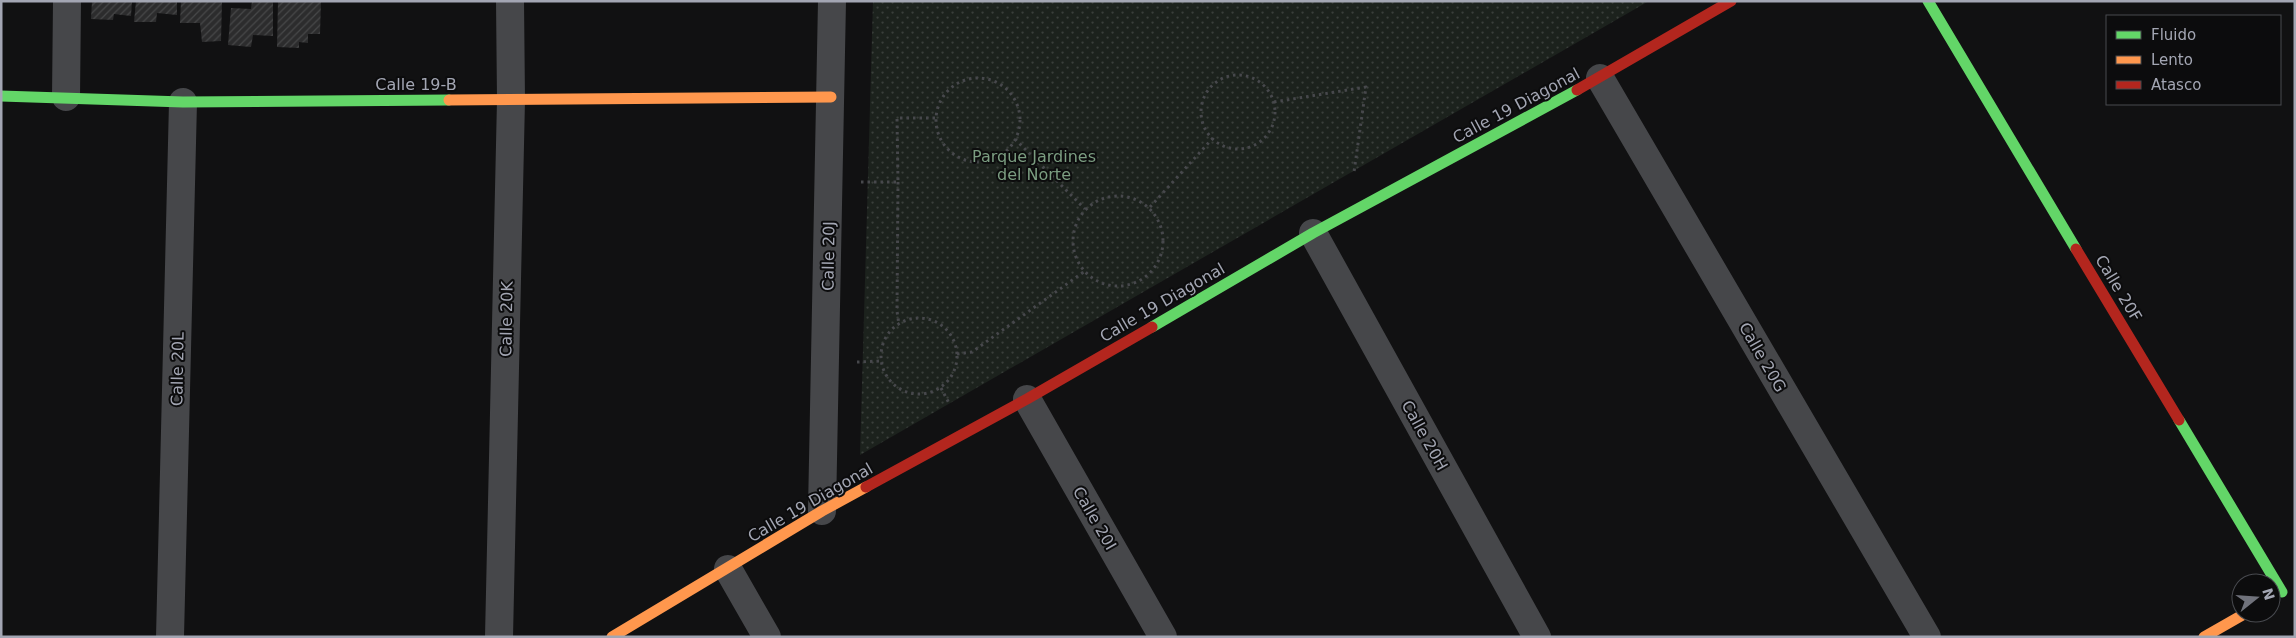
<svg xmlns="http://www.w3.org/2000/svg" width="2296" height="638" font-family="'DejaVu Sans',sans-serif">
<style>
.green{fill:url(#green-dots)}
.building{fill:url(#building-hatch)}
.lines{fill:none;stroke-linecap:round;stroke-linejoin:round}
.path{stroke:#47484c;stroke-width:3;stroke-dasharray:2.5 4;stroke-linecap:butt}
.street{stroke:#46474a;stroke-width:28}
.fast{stroke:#63d668;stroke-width:11}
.slow{stroke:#ff974d;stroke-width:11}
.jam{stroke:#b3261e;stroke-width:11}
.labels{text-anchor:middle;stroke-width:4;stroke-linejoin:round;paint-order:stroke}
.street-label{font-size:16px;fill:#a3a6b3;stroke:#0c0c0d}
.park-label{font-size:16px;fill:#7b9d81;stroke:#0c0c0d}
</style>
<defs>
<pattern id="green-dots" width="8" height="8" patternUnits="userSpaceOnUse" patternTransform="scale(1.25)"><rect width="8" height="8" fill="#1c221d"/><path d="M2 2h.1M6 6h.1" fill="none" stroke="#3a3f3b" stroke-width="1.8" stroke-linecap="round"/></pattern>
<pattern id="building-hatch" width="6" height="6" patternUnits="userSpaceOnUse" patternTransform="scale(1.25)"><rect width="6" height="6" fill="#2c2c2d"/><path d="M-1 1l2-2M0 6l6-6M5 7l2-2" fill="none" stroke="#474849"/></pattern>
</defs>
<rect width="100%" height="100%" fill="#111112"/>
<path class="green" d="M873,1h776l-789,454z"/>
<g class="building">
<path d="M92,1h40l-1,15 -17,-2 -1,6 -22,-1z"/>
<path d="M136,1h41v14l-20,-2 -1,9h-22z"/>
<path d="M181,1h41l-1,40 -19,1 -2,-19h-20z"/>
<path d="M252,1h21v35l-20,-1 -2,12 -23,-2 3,-37 20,1z"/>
<path d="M278,1h43l-1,33h-12v9l-9,-1v6l-22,-1z"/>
</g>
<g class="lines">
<g class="path">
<circle cx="1238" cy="112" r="37"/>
<circle cx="978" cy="120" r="42"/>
<path d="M1274,102l92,-15 -12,85"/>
<path d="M1015,139l70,70"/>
<path d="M861,182h37l-1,-64h39"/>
<path d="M898,182l-1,129 2,14"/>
<circle cx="1118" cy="241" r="45"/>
<path d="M1150,207l63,-69"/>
<circle cx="919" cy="356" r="38"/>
<path d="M957,354l15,-2 113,-81"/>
<path d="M857,362l24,-1"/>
<path d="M941,388l9,17"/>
</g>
<g class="street">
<path d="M1600,78l327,559"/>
<path d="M66,97l1,-96"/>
<path d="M1313,233l224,404"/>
<path d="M1027,399l136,238"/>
<path d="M822,511l10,-510"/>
<path d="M728,569l39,68"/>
<path d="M170,637l13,-535"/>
<path d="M499,637l12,-537 -1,-99"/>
</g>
<g class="fast">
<path d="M1928,1l148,248"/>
<path d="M1,96l182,6 266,-2"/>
<path d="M1152,327l161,-94 264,-143"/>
<path d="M2179,420l103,172"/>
</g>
<g class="slow">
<path d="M449,100l382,-3"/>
<path d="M612,637l210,-126 44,-24"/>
<path d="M2204,637l42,-24"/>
</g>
<g class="jam">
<path d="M1577,90l154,-89"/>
<path d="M2076,249l103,171"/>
<path d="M866,487l161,-88 125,-72"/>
</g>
</g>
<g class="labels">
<g class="street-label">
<text x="416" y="90">Calle 19-B</text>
<text transform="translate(1516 105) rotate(-28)" y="6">Calle 19 Diagonal</text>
<text transform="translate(828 256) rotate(-89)" y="6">Calle 20J</text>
<text transform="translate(2119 288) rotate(59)" y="6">Calle 20F</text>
<text transform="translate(1162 302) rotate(-30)" y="6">Calle 19 Diagonal</text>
<text transform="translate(506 319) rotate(-89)" y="6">Calle 20K</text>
<text transform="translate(1763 357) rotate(60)" y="6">Calle 20G</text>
<text transform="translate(177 369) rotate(-89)" y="6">Calle 20L</text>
<text transform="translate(1425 435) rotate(61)" y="6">Calle 20H</text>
<text transform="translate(810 502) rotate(-30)" y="6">Calle 19 Diagonal</text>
<text transform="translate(1095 518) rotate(60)" y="6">Calle 20I</text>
</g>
<g class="park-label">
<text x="1034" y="162">Parque Jardines<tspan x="1034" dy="18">del Norte</tspan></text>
</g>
</g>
<rect width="2296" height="638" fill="none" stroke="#a3a6b3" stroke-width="5"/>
<rect x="2106" y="15" width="175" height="90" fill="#0c0c0d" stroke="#484a4f"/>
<rect x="2116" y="31" width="25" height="8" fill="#63d668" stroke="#484a4f"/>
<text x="2151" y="40" font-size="15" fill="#a3a6b3">Fluido</text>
<rect x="2116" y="56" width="25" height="8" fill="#ff974d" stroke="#484a4f"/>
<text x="2151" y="65" font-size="15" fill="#a3a6b3">Lento</text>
<rect x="2116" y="81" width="25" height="8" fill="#b3261e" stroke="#484a4f"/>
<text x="2151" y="90" font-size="15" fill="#a3a6b3">Atasco</text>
<g transform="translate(2256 598) rotate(73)"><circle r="24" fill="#0c0c0d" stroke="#484a4f"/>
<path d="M0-4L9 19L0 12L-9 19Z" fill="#70727b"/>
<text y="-8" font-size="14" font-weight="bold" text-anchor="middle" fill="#a3a6b3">N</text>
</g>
</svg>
